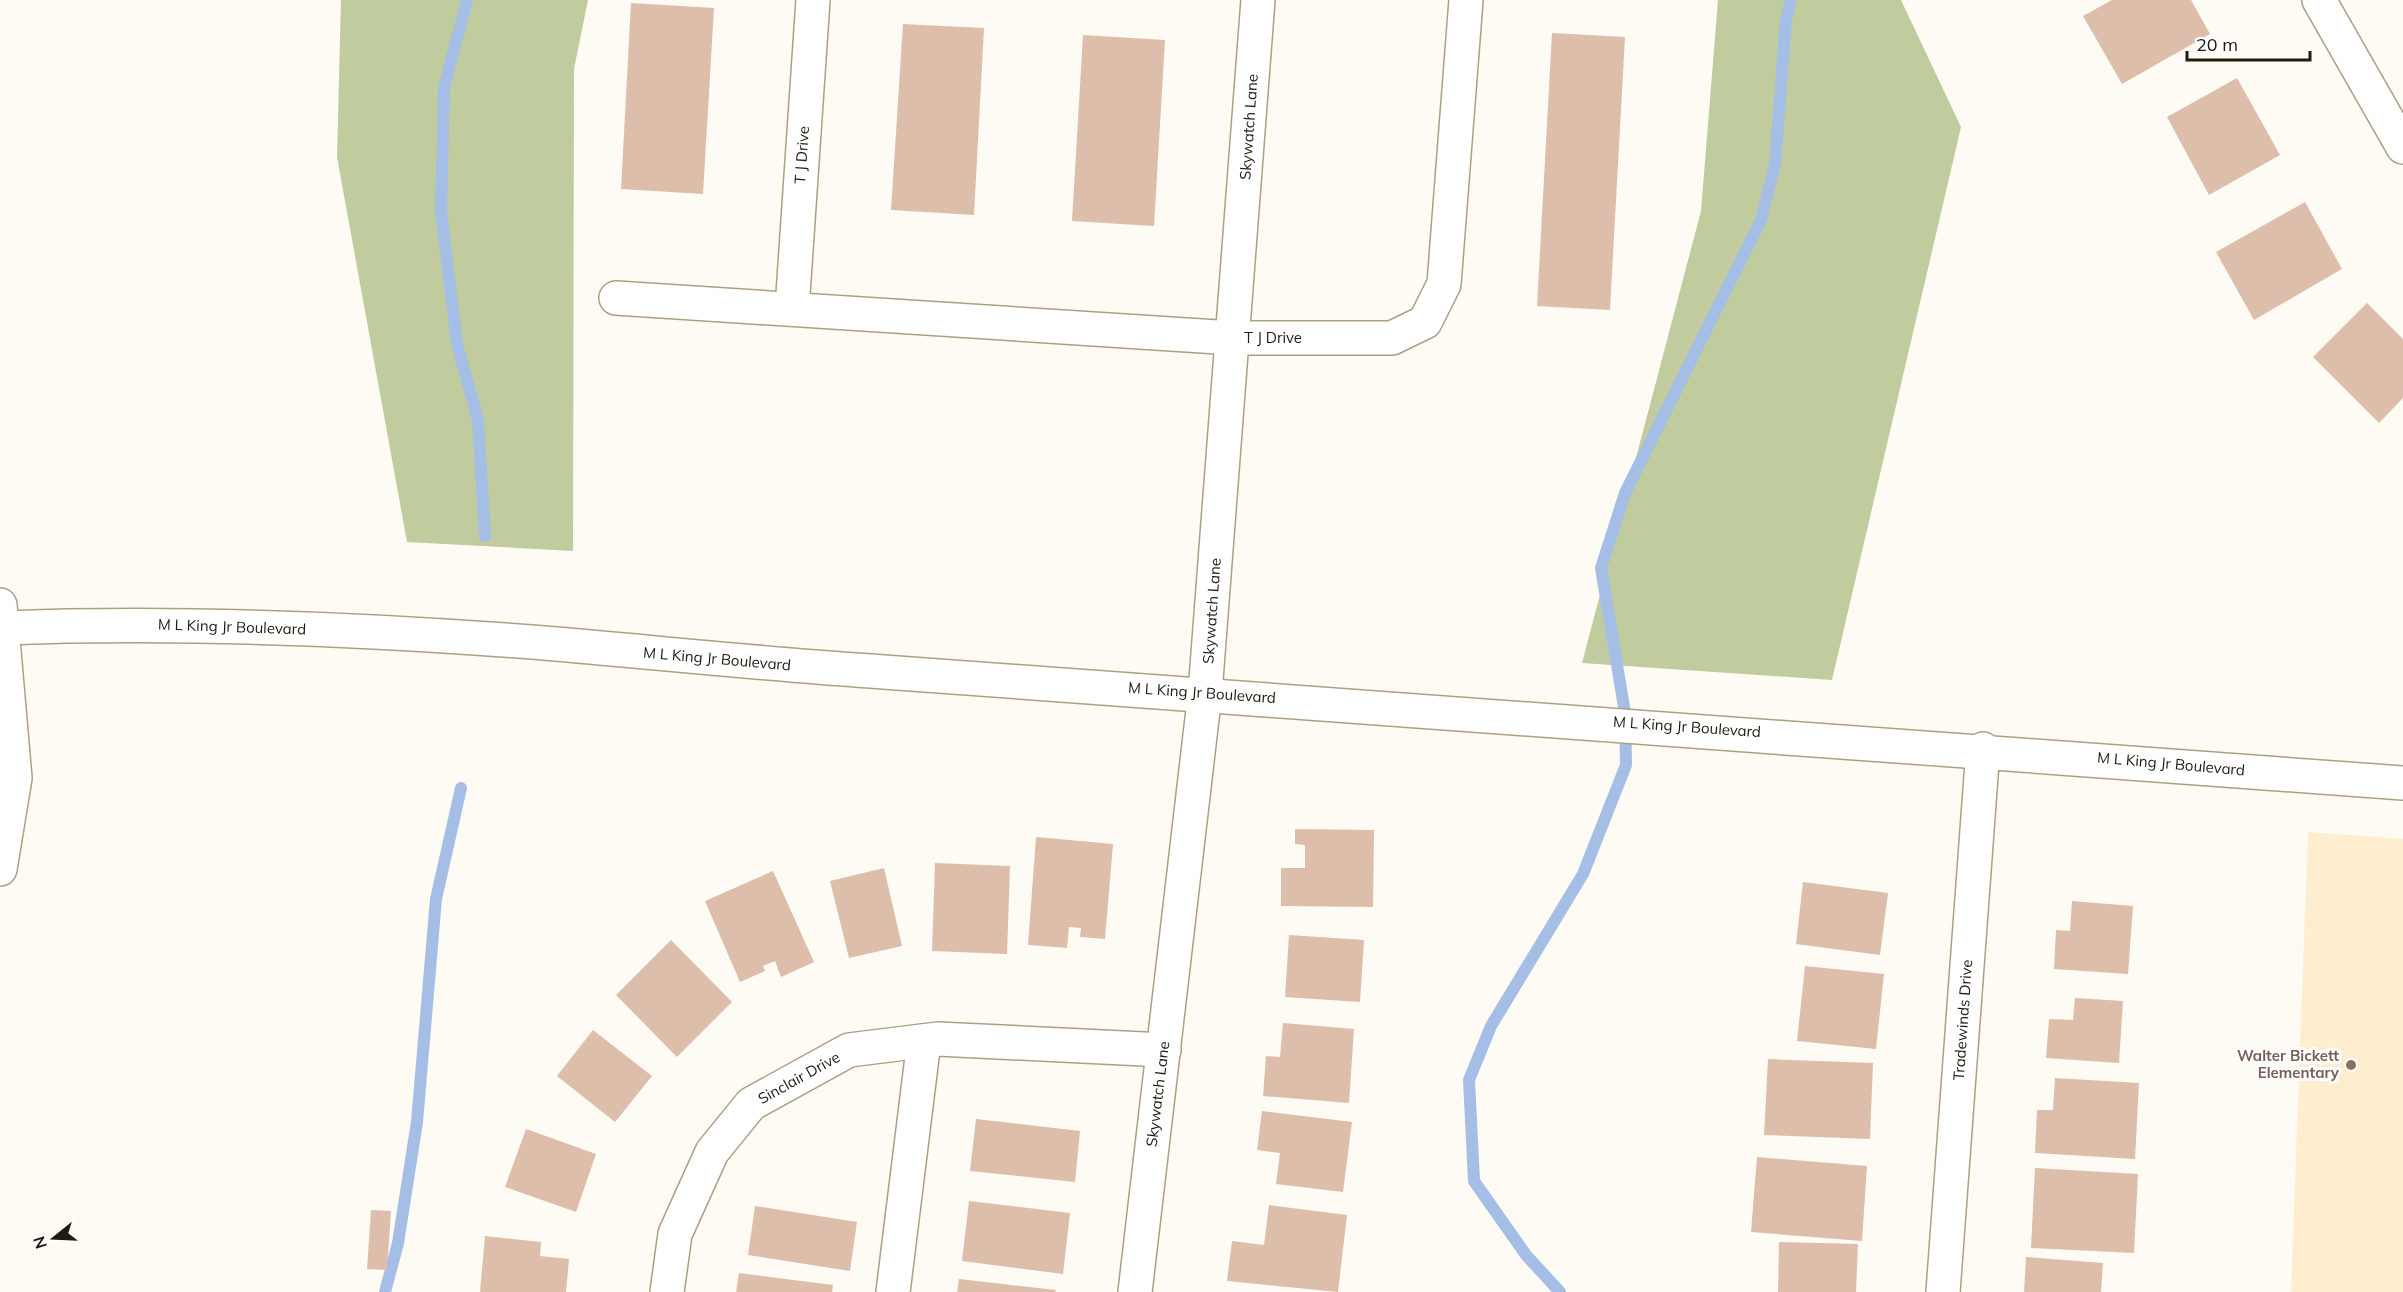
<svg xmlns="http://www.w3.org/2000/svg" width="2403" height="1292" font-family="Mulish,sans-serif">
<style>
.built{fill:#feedce}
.forest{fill:#c1cc9e}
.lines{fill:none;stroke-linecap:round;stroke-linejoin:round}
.stream{stroke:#a5bee5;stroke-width:12}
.building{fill:#ddbeaa}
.minor-casing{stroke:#ae9f81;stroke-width:36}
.major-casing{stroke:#ae9f81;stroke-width:36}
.minor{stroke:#fff;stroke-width:33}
.major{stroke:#fff;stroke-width:33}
.education-dot{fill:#8d6e63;stroke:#fff;stroke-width:2}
.labels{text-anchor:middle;stroke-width:6;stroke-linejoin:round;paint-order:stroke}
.street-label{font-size:15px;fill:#201a0f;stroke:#fff}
.education-label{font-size:15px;font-weight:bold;fill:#785e54;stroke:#fff;text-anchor:end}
</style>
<rect width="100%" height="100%" fill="#fefaf4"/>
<path class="built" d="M2308,832l95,7v453h-112z"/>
<g class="forest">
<path d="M341,0h247l-14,69 -1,482 -166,-9 -70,-385z"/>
<path d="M1718,0h183l60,127 -129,553 -250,-17 119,-452z"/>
</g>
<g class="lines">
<g class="stream">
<path d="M467,0l-23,88 -3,123 16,133 21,76 7,116"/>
<path d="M385,1292l13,-49 19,-121 19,-223 25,-111"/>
<path d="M1560,1292l-34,-37 -52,-74 -5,-101 22,-54 92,-152 43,-109 -1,-52 -24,-145 24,-75 136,-273 14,-56 11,-145 5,-19"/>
</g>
</g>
<g class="building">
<path d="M2112,0h79l19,34 -88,50 -39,-68z"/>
<path d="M631,3l83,5 -11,186 -82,-5z"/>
<path d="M903,24l81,4 -10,187 -83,-5z"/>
<path d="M1552,33l73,4 -15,273 -73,-4z"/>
<path d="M1083,35l82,5 -11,186 -82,-5z"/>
<path d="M2237,78l43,77 -71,40 -42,-78z"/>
<path d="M2305,202l37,67 -88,51 -38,-68z"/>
<path d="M2367,303l36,36v59l-24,25 -66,-66z"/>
<path d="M1295,829l79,1 -1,77 -92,-1v-38h24v-23l-10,-1z"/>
<path d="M1036,837l77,7 -8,95 -25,-2 1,-9 -12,-1 -2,21 -39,-3z"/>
<path d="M935,863l75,3 -3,88 -75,-3z"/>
<path d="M884,868l18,78 -53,12 -19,-77z"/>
<path d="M773,871l41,91 -33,15 -6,-16 -12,5 2,5 -25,11 -35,-81z"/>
<path d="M1803,882l85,11 -8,62 -84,-11z"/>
<path d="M2072,901l61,5 -5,68 -74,-5 2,-39 14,1z"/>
<path d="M1289,935l75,5 -4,62 -75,-5z"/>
<path d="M671,940l61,62 -55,55 -61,-62z"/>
<path d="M1805,966l79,8 -8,75 -79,-8z"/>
<path d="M2075,998l48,3 -4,62 -73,-5 3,-39 24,1z"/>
<path d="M1283,1023l71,6 -5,74 -86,-7 3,-40 14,1z"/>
<path d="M593,1030l59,46 -37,46 -58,-46z"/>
<path d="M1768,1059l105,4 -3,76 -106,-4z"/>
<path d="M2055,1078l84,5 -4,76 -100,-6 2,-43h16z"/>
<path d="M1262,1111l90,11 -9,70 -67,-8 4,-31 -23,-3z"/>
<path d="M976,1119l104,12 -5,51 -105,-11z"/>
<path d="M526,1129l70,25 -20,58 -71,-25z"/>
<path d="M1757,1157l110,9 -5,75 -111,-9z"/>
<path d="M2035,1168l103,6 -4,79 -103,-5z"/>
<path d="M969,1201l101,12 -7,61 -101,-13z"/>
<path d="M1269,1205l78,10 -9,77 -111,-11 5,-40 32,4z"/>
<path d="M755,1206l102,16 -7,49 -102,-16z"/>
<path d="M371,1210l20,1 -4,59 -20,-1z"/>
<path d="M485,1236l56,6 -1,14 29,3 -3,33h-86z"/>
<path d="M1779,1242l79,2 -2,48h-78z"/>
<path d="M2026,1257l77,6 -2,29h-77z"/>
<path d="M739,1273l94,12 -1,7h-96z"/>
<path d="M959,1279l97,11 -1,2h-98z"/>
</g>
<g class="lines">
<defs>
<g id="minor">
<path d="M2319,0l84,147"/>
<path d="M616,298l617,40h159l33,-16 19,-38 22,-284"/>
<path d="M792,309l21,-309"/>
<path d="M0,605l15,173 -15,91"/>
<path d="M667,1292l8,-58 37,-82 39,-48 98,-54 89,-11 226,11"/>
<path d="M893,1292l31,-251"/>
<path d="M1135,1292l70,-599 53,-693"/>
<path d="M1943,1292l40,-543"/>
</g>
<path id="major" d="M0,628c185,-7 372,1 556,16 105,9 209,20 314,27 511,34 1022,71 1533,112"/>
</defs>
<use href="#minor" class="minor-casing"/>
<use href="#major" class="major-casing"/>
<use href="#minor" class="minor"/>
<use href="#major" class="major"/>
</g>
<circle class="education-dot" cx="2351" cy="1065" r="6"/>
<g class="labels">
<g class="street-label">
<text transform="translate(1249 127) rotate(-86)" y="5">Skywatch Lane</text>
<text transform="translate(802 155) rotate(-86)" y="5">T J Drive</text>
<text x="1273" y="343">T J Drive</text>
<text transform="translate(1212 611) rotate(-86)" y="5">Skywatch Lane</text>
<text transform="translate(232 627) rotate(2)" y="5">M L King Jr Boulevard</text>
<text transform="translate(717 659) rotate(5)" y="5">M L King Jr Boulevard</text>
<text transform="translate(1202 693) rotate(4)" y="5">M L King Jr Boulevard</text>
<text transform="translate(1687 727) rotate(4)" y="5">M L King Jr Boulevard</text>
<text transform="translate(2171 764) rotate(5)" y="5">M L King Jr Boulevard</text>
<text transform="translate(1963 1020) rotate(-86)" y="5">Tradewinds Drive</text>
<text transform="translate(799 1078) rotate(-29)" y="5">Sinclair Drive</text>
<text transform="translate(1158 1094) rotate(-83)" y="5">Skywatch Lane</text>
</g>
<g class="education-label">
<text x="2339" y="1061">Walter Bickett<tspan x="2339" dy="17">Elementary</tspan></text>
</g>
</g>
<g transform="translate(54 1238) rotate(252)" stroke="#ffffff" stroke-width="4.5" paint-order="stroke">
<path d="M0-4.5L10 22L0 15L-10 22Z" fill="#201a0f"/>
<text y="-9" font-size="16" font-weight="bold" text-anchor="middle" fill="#201a0f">N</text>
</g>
<path d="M2187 51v9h123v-9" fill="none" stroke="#201a0f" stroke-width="3"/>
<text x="2196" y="51" font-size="18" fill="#201a0f" stroke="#ffffff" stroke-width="4.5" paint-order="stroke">20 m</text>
</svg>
